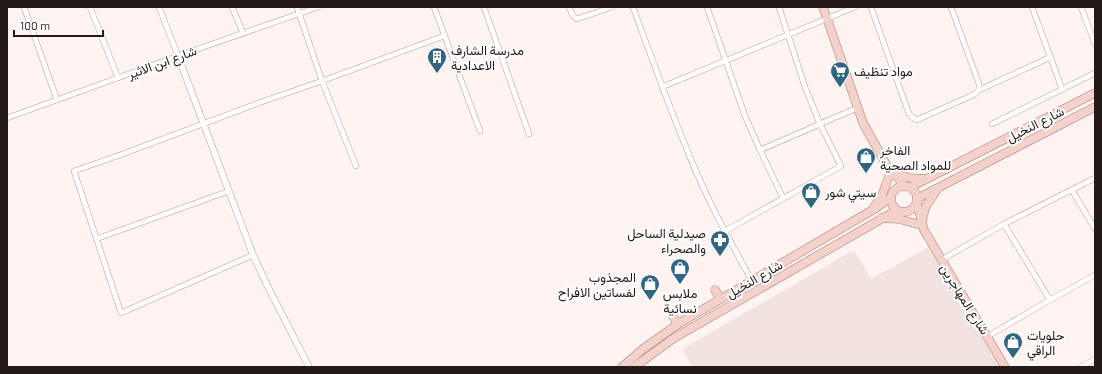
<svg xmlns="http://www.w3.org/2000/svg" width="1102" height="374" font-family="Barlow,Vazirmatn,sans-serif">
<style>
.built{fill:#f1e3e0}
.lines{fill:none;stroke-linecap:round;stroke-linejoin:round}
.minor-casing{stroke:#b79e98;stroke-width:6}
.tertiary-casing{stroke:#b79e98;stroke-width:7}
.primary-casing{stroke:#a77e75;stroke-width:9}
.minor{stroke:#fff;stroke-width:5}
.tertiary{stroke:#fff;stroke-width:6}
.primary{stroke:#f4d1ca;stroke-width:8}
.labels{text-anchor:middle;stroke-width:4;stroke-linejoin:round;paint-order:stroke}
.poi-label{font-size:13px;fill:#241b19;stroke:#fff;text-anchor:start}
.street-label{font-size:13px;fill:#241b19;stroke:#fff}
</style>
<rect width="100%" height="100%" fill="#fff4f1"/>
<path class="built" d="M930,246l69,121h-307l-10,-18 172,-99 17,29z"/>
<g class="lines">
<defs>
<g id="minor">
<path d="M24,7l33,93"/>
<path d="M90,7l28,71"/>
<path d="M159,7l19,49"/>
<path d="M232,7l11,26"/>
<path d="M297,7l25,74 34,85"/>
<path d="M434,7l46,124"/>
<path d="M484,7l45,127"/>
<path d="M569,7l4,9 4,3 35,-12"/>
<path d="M633,7c21,57 41,115 66,171 15,35 34,69 53,103"/>
<path d="M707,7l38,109 15,34"/>
<path d="M871,7l38,107 4,4 4,2 58,-26 4,-4v-6l-28,-77"/>
<path d="M1032,7l30,82"/>
<path d="M1081,7l14,37"/>
<path d="M662,87l193,-80"/>
<path d="M979,90l72,-33"/>
<path d="M7,118l171,-62 140,-49"/>
<path d="M992,124l103,-51"/>
<path d="M1072,190l23,39"/>
<path d="M783,198l-23,-48 97,-42"/>
<path d="M1004,224l46,76"/>
<path d="M725,231l116,-65 -21,-42 -15,-37 -26,-80"/>
<path d="M96,239l133,-48"/>
<path d="M253,255l-132,58 -47,-142 46,-16 144,-54 58,-20 122,-45"/>
<path d="M941,260l63,-36 91,-46"/>
<path d="M988,336l62,-36 45,-25"/>
<path d="M1081,367l14,-8"/>
</g>
<path id="tertiary" d="M178,56l75,199 15,32 41,80"/>
<g id="primary">
<path d="M823,7l40,116 24,43 17,19"/>
<path d="M894,173l16,5 16,1"/>
<circle cx="904" cy="199" r="13"/>
<path d="M911,187l184,-94"/>
<path d="M918,198l177,-91"/>
<path d="M917,204l7,26 81,137"/>
<path d="M874,207l8,-12 7,-19"/>
<path d="M881,218l18,1 18,5"/>
<path d="M922,220l4,-14 11,-16"/>
<path d="M715,290l6,9"/>
<path d="M672,315l6,9"/>
<path d="M622,367l21,-18 35,-25 198,-116 15,-11"/>
<path d="M634,367l40,-29 223,-128"/>
</g>
</defs>
<use href="#minor" class="minor-casing"/>
<use href="#tertiary" class="tertiary-casing"/>
<use href="#primary" class="primary-casing"/>
<use href="#minor" class="minor"/>
<use href="#tertiary" class="tertiary"/>
<use href="#primary" class="primary"/>
</g>
<defs>
<symbol id="building-pin" viewBox="-11 -11 22 30"><path d="M0 17L-7.5 6A9.5 9.5 0 1 1 7.5 6Z" fill="#306681" stroke="#fff"/><path d="M-4-6H4V6H1V3H-1V6H-4ZM-2.5-4.3h1.7v1.8h-1.7ZM.8-4.3h1.7v1.8H.8ZM-2.5-1h1.7V.8h-1.7ZM.8-1h1.7V.8H.8Z" fill="#fff"/></symbol>
<symbol id="supermarket-pin" viewBox="-11 -11 22 30"><path d="M0 17L-7.5 6A9.5 9.5 0 1 1 7.5 6Z" fill="#306681" stroke="#fff"/><path d="M-6-5.5h2.5l.6 2H6L4.5 2H-2.5L-4.4-4H-6ZM-1.5 3.2a1.3 1.3 0 1 0 .1 0ZM3 3.2a1.3 1.3 0 1 0 .1 0Z" fill="#fff"/></symbol>
<symbol id="shop-pin" viewBox="-11 -11 22 30"><path d="M0 17L-7.5 6A9.5 9.5 0 1 1 7.5 6Z" fill="#306681" stroke="#fff"/><path d="M-5-2.5h2.3a2.7 3.5 0 0 1 5.4 0H5L5.5 6h-11ZM-1.5-2.5h3a1.5 2.3 0 0 0-3 0Z" fill="#fff"/></symbol>
<symbol id="pharmacy-pin" viewBox="-11 -11 22 30"><path d="M0 17L-7.5 6A9.5 9.5 0 1 1 7.5 6Z" fill="#306681" stroke="#fff"/><path d="M-2-6h4v4h4v4h-4v4h-4v-4h-4v-4h4Z" fill="#fff"/></symbol>
</defs>
<g fill-rule="evenodd">
<use href="#building-pin" x="426" y="46" width="22" height="30"/>
<use href="#supermarket-pin" x="829" y="60" width="22" height="30"/>
<use href="#shop-pin" x="855" y="146" width="22" height="30"/>
<use href="#shop-pin" x="800" y="181" width="22" height="30"/>
<use href="#pharmacy-pin" x="709" y="229" width="22" height="30"/>
<use href="#shop-pin" x="669" y="257" width="22" height="30"/>
<use href="#shop-pin" x="639" y="273" width="22" height="30"/>
<use href="#shop-pin" x="1002" y="331" width="22" height="30"/>
</g>
<g class="labels">
<g class="poi-label">
<text x="451" y="55">مدرسة الشارف<tspan x="451" dy="15">الاعدادية</tspan></text>
<text x="854" y="76">مواد تنظيف</text>
<text x="880" y="155">الفاخر<tspan x="880" dy="15">للمواد الصحية</tspan></text>
<text x="825" y="197">سيتي شور</text>
<text x="706" y="238" text-anchor="end">صيدلية الساحل<tspan x="706" dy="15">والصحراء</tspan></text>
<text x="636" y="282" text-anchor="end">المجذوب<tspan x="636" dy="15">لفساتين الافراح</tspan></text>
<text x="680" y="298" text-anchor="middle">ملابس<tspan x="680" dy="15">نسائية</tspan></text>
<text x="1027" y="340">حلويات<tspan x="1027" dy="15">الراقي</tspan></text>
</g>
<g class="street-label">
<text transform="translate(162 62) rotate(-20)" y="5">شارع ابن الاثير</text>
<text transform="translate(1035 124) rotate(-27)" y="5">شارع النخيل</text>
<text transform="translate(754 279) rotate(-30)" y="5">شارع النخيل</text>
<text transform="translate(965 299) rotate(58)" y="5">شارع المهاجرين</text>
</g>
</g>
<rect width="1102" height="374" fill="none" stroke="#241b19" stroke-width="16"/>
<path d="M14 30v6h89v-6" fill="none" stroke="#241b19" stroke-width="2"/>
<text x="20" y="30" font-size="12" fill="#241b19" stroke="#ffffff" stroke-width="3" paint-order="stroke">100 m</text>
</svg>
